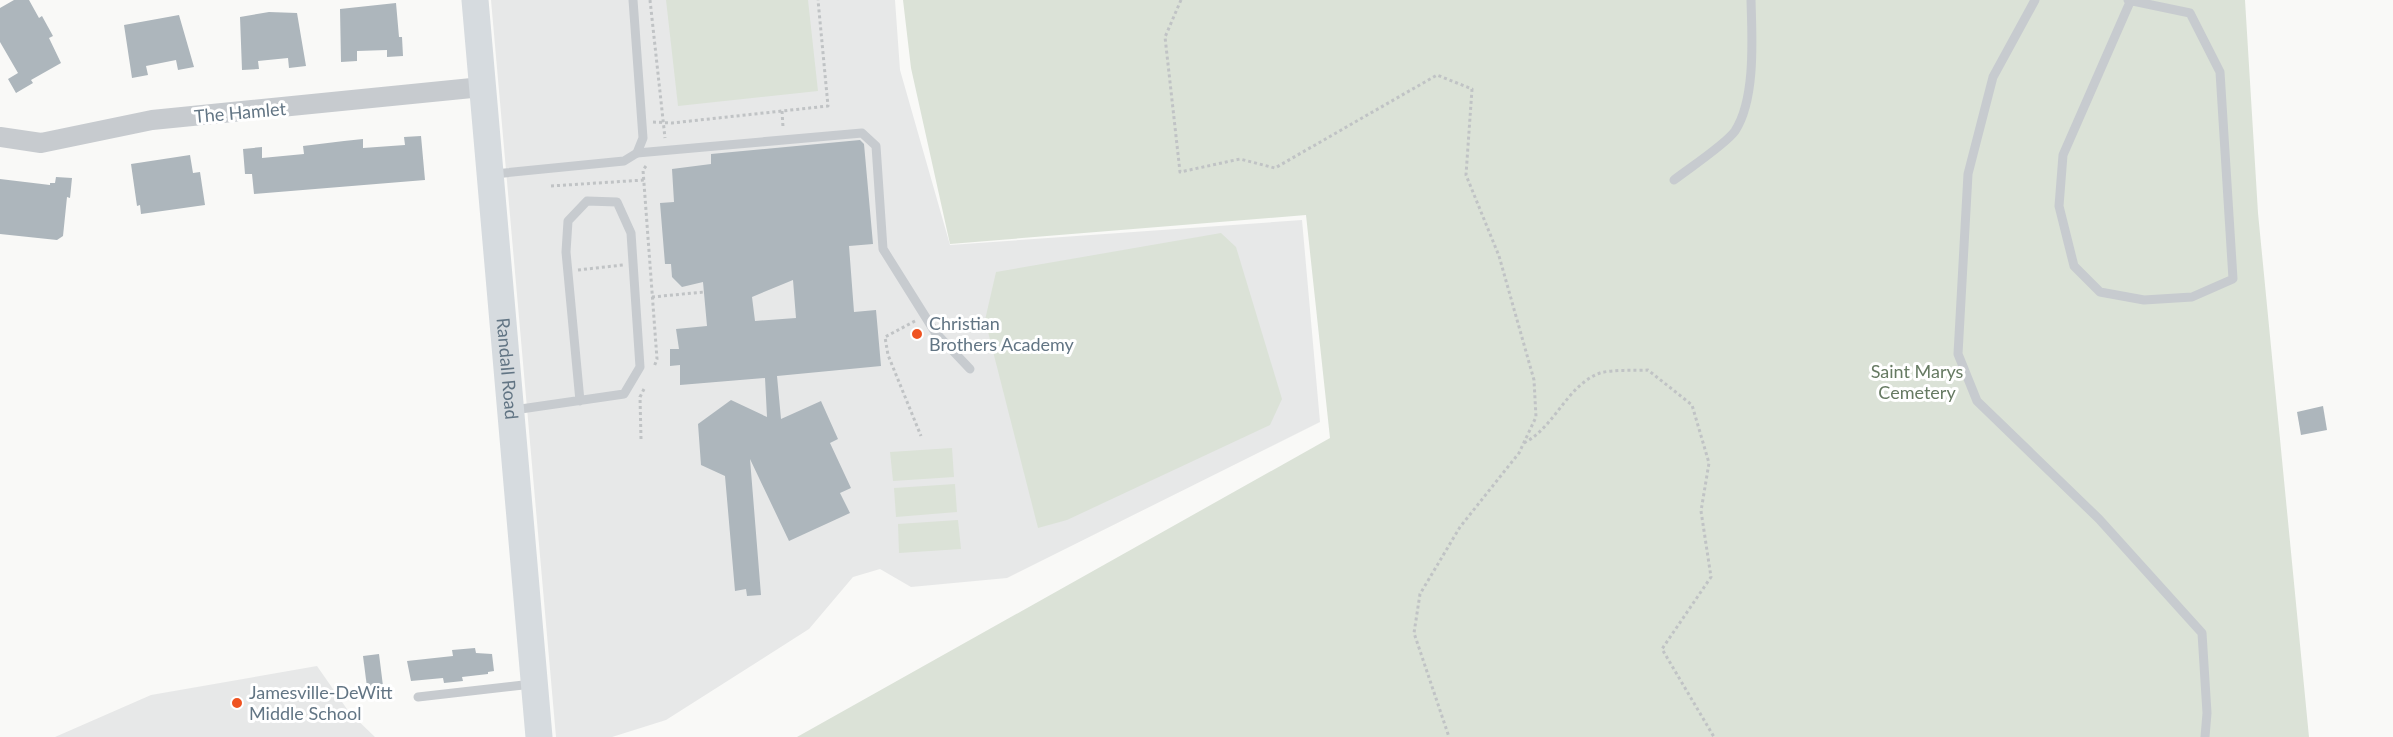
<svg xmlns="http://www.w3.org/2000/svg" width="2393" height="737" font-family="Lato,sans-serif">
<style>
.built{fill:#e7e8e8}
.green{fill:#dbe2d7}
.building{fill:#adb6bc;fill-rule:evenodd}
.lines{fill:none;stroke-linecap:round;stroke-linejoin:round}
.path{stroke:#c0c3c5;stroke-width:3;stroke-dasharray:3 3;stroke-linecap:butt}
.lane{stroke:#c7cbcf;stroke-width:9}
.street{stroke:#c7cbcf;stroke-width:20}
.secondary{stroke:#d6dbdf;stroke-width:27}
.poi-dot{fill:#ef5321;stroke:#fff;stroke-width:2}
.labels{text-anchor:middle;stroke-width:6;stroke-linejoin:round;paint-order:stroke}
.street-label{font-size:18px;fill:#627584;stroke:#fff}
.poi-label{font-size:18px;fill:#627584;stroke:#fff;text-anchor:start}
.park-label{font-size:18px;fill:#667a62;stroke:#fff}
</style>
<rect width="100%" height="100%" fill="#f9f9f7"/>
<g class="built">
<path d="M491,0h404l5,70 50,175 352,-25 18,202 -313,156 -96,9 -31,-18 -27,8 -44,52 -143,91 -54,17h-56z"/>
<path d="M317,666l32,46 26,25h-320l96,-42z"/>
</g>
<g class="green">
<path d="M666,0h142l10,91 -140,15z"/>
<path d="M903,0h1342l13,213 51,524h-1512l533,-299 -24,-223 -356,29 -39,-176z"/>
<path d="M1221,233l15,14 46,152 -12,26 -203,95 -29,8 -53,-208 11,-48z"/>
<path d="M952,448l2,29 -61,4 -3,-29z"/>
<path d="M955,484l2,28 -61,5 -2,-29z"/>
<path d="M958,520l3,29 -62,4 -1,-29z"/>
</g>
<g class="building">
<path d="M14,0h15l10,18 3,-2 11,20 -4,2 12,25 -30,17 2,3 -17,10 -8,-14 10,-6 -18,-31v-34z"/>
<path d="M396,3l3,34h3l1,19 -16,1v-7l-30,1v10l-16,1 -1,-53z"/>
<path d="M269,12l28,1 9,53 -17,2 -1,-10 -30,3 1,8 -17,1 -2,-53z"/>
<path d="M179,15l15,52 -16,3 -2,-10 -30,6 2,9 -16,3 -8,-53z"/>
<path d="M421,136l4,44 -171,14 -2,-20h-7l-2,-25 19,-2v11l42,-4 -1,-8 41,-5 19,-2v9l42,-3 -1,-8z"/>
<path d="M860,140l4,4 9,100 -24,2 5,66 22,-2 5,56 -104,10 4,43 40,-18 17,38 -8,4 21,45 -11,5 10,20 -61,28 -39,-82 11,136 -14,1 -1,-7 -11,2 -10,-115 -24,-11 -3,-41 33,-24 36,17 -2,-39 -85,7v-20l-10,1v-17h9l-3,-20 31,-3 -4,-44 -21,5 -10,-10 -1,-13h-6l-5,-61 14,-1 -2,-33 39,-5v-10zM793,280l3,38 -41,3 -3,-24z"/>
<path d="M190,155l3,18 7,-1 5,33 -64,9 -1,-9 -3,1 -6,-42z"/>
<path d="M56,177l16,1 -2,20 -3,-1 -4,39 -6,4 -57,-6v-55l50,6v-2h5z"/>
<path d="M2323,406l4,24 -26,5 -4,-23z"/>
<path d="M475,648l1,5 16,1 2,17 -6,1v2l-26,3 1,4 -19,2 -1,-5 -32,3 -4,-20 46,-5 -1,-6z"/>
<path d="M379,654l4,32 -16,1 -4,-31z"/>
</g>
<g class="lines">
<g class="path">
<path d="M650,0l15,138"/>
<path d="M1181,0l-16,37 15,135 60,-13 35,9 162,-93 35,14 -6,86 33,81 35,124 2,37 -17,36 -59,74 -40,67 -6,39 35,104"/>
<path d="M782,111l1,16"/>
<path d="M653,122l19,1 156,-17 -10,-106"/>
<path d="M646,166l-3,4 14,189 -3,8"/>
<path d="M551,186l93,-6"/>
<path d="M578,270l45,-5"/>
<path d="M652,297l52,-5"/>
<path d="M915,321l-30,16 3,18 33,81"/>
<path d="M641,439l-1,-42 4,-8"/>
<path d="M1524,443c31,-16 43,-58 76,-70 14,-4 34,-2 48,-3l44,35 17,58 -8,48 10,66 -49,72 52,88"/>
</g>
<g class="lane">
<path d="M2035,0l-42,77 -25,97 -10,180 19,47 122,118 103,114 5,80 -2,24"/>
<path d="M2128,0l62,13 30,59 13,207 -41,18 -48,3 -44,-8 -26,-26 -15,-60 4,-51 67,-153"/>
<path d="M637,153l225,-20 14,13 7,103 52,83 35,37"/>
<path d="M494,174l130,-13 13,-8 6,-15 -10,-138"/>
<path d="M1674,180c14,-11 52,-36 61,-49 21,-32 17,-94 16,-131"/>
<path d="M514,410l110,-16 16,-27 -9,-134 -14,-31 -30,-1 -19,20 -2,31 14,149"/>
<path d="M418,697l114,-13"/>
</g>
<path class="street" d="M0,137l41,6 111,-23 330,-33"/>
<path class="secondary" id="s1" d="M475,0l64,737"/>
</g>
<g class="poi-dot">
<circle cx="917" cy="334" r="6"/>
<circle cx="237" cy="703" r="6"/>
</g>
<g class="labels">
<g class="street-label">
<text transform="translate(240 113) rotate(-5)" y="6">The Hamlet</text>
<text dy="6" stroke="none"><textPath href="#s1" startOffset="370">Randall Road</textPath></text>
</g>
<g class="poi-label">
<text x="929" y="330">Christian<tspan x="929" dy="21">Brothers Academy</tspan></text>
<text x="249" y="699">Jamesville-DeWitt<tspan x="249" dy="21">Middle School</tspan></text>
</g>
<g class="park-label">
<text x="1917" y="378">Saint Marys<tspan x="1917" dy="21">Cemetery</tspan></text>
</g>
</g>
</svg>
